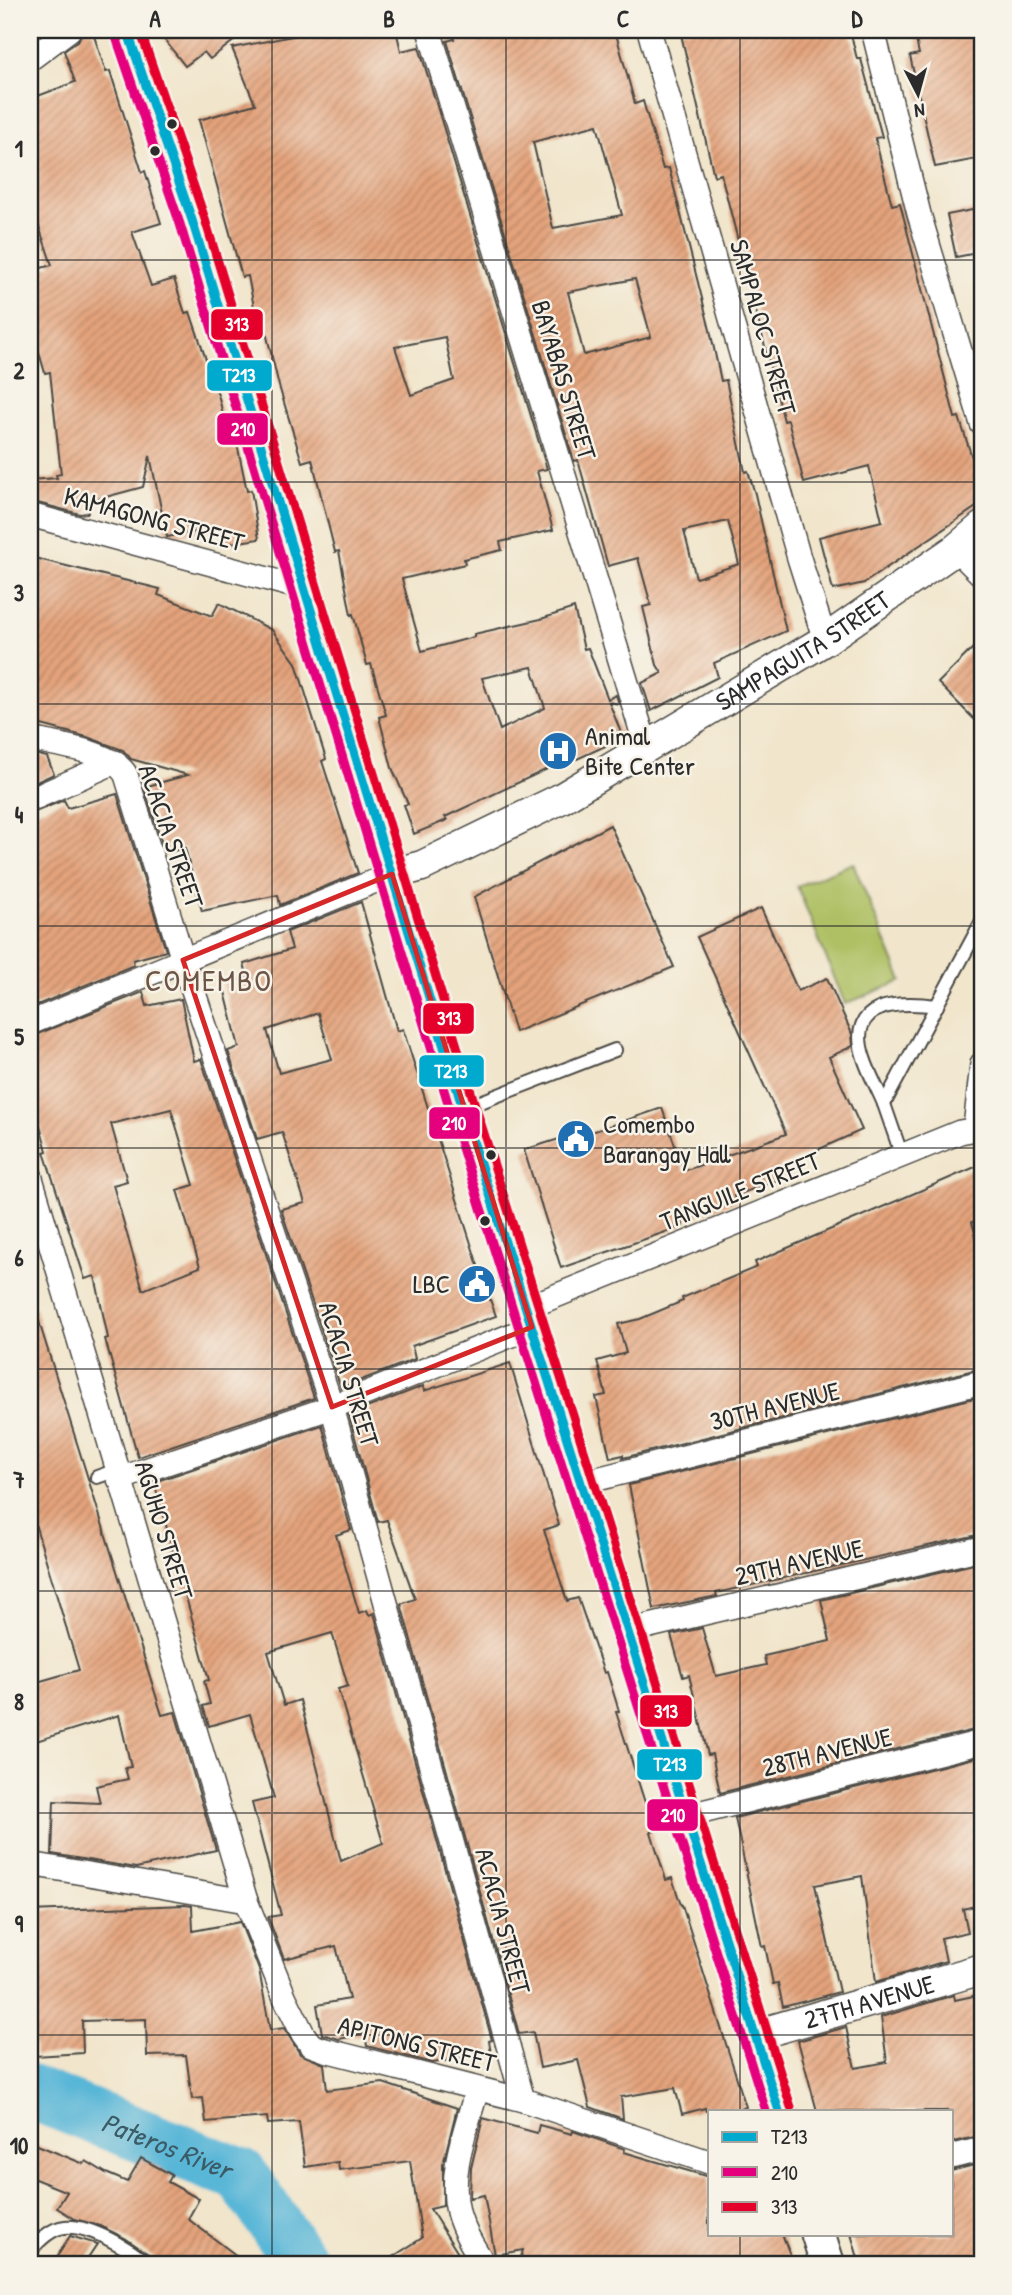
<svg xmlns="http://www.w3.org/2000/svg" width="1012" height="2295" font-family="'Patrick Hand',sans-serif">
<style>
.pitch{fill:#aec064;stroke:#6c7648;stroke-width:2}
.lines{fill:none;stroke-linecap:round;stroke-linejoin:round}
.river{stroke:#58b6d7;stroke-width:54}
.building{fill:url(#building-hatch);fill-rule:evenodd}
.service-casing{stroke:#494743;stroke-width:16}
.minor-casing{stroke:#494743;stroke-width:26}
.tertiary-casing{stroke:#494743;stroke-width:33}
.secondary-casing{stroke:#494743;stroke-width:37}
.service{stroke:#fff;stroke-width:12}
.minor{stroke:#fff;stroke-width:23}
.tertiary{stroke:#fff;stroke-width:30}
.secondary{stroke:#fff;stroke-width:33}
.bus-1-casing{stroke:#f7f3e8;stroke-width:14}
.bus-2-casing{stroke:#f7f3e8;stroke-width:14}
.bus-3-casing{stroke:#f7f3e8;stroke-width:14}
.bus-1{stroke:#00a9ce;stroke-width:9}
.bus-2{stroke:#e5007d;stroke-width:9}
.bus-3{stroke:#e4002b;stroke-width:9}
.marked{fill:none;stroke:#d62828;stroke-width:5;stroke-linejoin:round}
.grid{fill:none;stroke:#2b2b2b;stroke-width:2;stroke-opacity:0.55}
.bus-dot{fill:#2b2b2b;stroke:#f7f3e8;stroke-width:2.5}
.labels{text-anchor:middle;stroke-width:5;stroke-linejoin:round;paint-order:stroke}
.street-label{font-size:26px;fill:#2b2b2b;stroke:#f7f3e8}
.poi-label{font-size:26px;fill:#2b2b2b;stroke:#f7f3e8;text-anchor:start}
.water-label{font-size:28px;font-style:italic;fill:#3b5c67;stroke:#f7f3e8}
.quarter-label{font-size:30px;letter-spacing:2px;fill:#6c5547;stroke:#f7f3e8}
.line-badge{stroke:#f7f3e8;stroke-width:2.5}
.badge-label{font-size:19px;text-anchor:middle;font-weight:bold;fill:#fff}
.neatline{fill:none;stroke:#2b2b2b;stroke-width:2.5}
.grid-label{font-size:23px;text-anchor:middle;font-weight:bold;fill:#2b2b2b}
</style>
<defs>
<pattern id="building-hatch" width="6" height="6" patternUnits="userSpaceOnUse" patternTransform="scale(1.75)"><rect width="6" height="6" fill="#e4a37b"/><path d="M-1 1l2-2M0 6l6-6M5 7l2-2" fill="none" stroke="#b98565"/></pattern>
</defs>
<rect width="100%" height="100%" fill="#f7f3e8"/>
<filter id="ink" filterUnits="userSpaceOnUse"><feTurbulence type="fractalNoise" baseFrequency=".0143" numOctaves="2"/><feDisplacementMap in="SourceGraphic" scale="14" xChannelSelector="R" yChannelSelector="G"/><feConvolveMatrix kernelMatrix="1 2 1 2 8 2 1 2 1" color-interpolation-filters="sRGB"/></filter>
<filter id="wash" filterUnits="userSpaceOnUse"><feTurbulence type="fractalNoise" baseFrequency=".00686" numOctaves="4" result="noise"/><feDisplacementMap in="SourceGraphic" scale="28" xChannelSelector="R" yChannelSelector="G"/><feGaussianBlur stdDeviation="1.57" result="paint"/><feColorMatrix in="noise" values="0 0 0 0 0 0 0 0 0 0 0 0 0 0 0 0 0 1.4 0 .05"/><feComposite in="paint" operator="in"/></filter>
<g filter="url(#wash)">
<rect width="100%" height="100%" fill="#f1e5cb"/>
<path class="pitch" d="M853,863l49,118 -57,23 -48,-118z"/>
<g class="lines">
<path class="river" id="s1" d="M30,2092l211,83 62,90"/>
</g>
<g id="blocks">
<g class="building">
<path d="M83,30h9l14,42 4,-1 32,101 3,-1 16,52 -29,9 19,54 23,-7 11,34 5,-1 29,86 8,33 7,-2 13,62 4,-1 8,49 -34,5 -3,-17 -55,10 -17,-81 -7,31 -56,15 1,11 -8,1 -50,-13v-21l27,-2 -1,-3 5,-1 -11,-102 -5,1 -9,-31 -6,1v-72l22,-6 -17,-50 -5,1v-117l45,-17 -11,-31 14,-10z"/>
<path d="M157,30h91l-38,29 -6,-7 -19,14z"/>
<path d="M322,30h74l5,21 18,-4 128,422 -10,2 16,59 -53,12 2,8 -38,9 1,5 -63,15 20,72 52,-14v-3l67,-15 33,-11 10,41 4,-1 20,51 8,-4 3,9 -10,-2 14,36 -46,21 -2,-3 -130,61 2,3 -33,14 -10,-29 4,-1 -16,-36 -13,-51 7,-2 -15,-51 -4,1 -14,-51 -2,1 -12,-64 -4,1 -23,-93 -10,3 -23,-76 -13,-54 -7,1 -11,-57 -6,1 -43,-157 56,-16 -23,-56zM445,337l9,43 -43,15 -16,-48zM532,667l13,41 -45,22 -18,-52z"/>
<path d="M471,30h144l20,74 8,-3 20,68 6,-1 41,162 11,51 5,-1 19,92 3,-1 7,23 31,137 -72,32 4,14 -67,34 -9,-28 20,-10 -5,-8 -14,-58 8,-2 -13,-47 -30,8 -30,-106 -4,1 -127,-420 7,-2 -1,-4zM597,125l25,90 -69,13 -20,-86zM635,279l16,58 -67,18 -16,-63zM728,521l11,43 -43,14 -12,-47z"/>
<path d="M680,30h170l7,29h4l21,78 -7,1 17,67 8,-2 55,215 4,-1 23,72v14l-118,80 -31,7 -14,-53 63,-16 -13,-55 -65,17 -16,-63 -4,1 -63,-247 -7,2z"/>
<path d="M914,30h64l4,16v112l-47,9 -25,-111 9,-2z"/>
<path d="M982,208v44l-26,5 -9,-42z"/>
<path d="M30,557l130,32 -2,6 54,21 7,-13 53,27 24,33 30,96 -4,2 36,112 -78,32 -2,-10 -76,16 -17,-63 -20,5 -21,-66 44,-12 -57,-16 -8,-9 -36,-13 -53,-14v3l-4,-1z"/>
<path d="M982,639v88l-44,-44z"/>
<path d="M30,753l17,4 7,17 -24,11z"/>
<path d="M117,794l49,157 -33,9 1,5 -104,43v-194l34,-14 4,8z"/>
<path d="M610,825l64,142 -159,65 -41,-135z"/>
<path d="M361,902l36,129 6,-2 77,243 16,44 -84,30 3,13 -74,29 -60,-179 24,-6 -23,-71 -25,7 -29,-88 11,-4 -16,-63 25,-7 -4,-13 48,-15 -5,-17zM318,1013l14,46 -53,14 -12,-43z"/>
<path d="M761,908l37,83 29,-13 25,56 1,12 -24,11 33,73 -83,37 4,11 -49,18 2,5 -54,20 1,5 -122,42 -37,-118 64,-20 1,3 73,-25 22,63 102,-37 -89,-197z"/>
<path d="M143,992l4,14 34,-7 13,62 7,-2 113,339 -176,59 -33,-118 3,-1 -13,-62 -10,3 -41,-127 3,-1 -17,-62v-52zM171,1109l23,76 -17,5 23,77 -57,23 -30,-105 14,-4 -16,-57z"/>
<path d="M982,1164v54l-10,4 10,36v110l-359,90v-3l-13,3 -14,-61 10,-2 -9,-34 29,-8 -8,-29 22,-5 43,-18 -1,-3 75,-31 -2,-5z"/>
<path d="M35,1309l127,406 13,-3 41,138 -80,18 -84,-14 2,-53 46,2 -4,-17 32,-7 -3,-11 6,-1 -12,-52 -89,28v-59l49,-14 -49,-163v-197z"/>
<path d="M510,1363l49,162 -15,5 23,71 11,-3 26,75 3,-1 12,39 -3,1 38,119 -3,1 15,48 6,-2 9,27h1l64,202 -14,4h-26l-1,-3 -23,6 -7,-26 -54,9 2,22 -33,-12 -12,-47 -38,8 -7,-36 -14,2 -118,-430 14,-5 -28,-79 -9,2 -29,-107 74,-29 1,5z"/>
<path d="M982,1396v138l-266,59 1,3 -63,13 -25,-124z"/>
<path d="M322,1425l29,105 -15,5 23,78 8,-3 2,5 5,-2 118,427 -3,1 2,12 -58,10 -66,-17 -2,-12 -26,5 -17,-5 -5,-29 32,-6 -13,-53 -52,13 -16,-42 13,-2 -29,-112 22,-5 -24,-84 -41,12 -6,-20 7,-2 -6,-23 5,-1 -55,-198zM332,1633l16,53 -10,3 45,154 -42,18 -41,-161 -16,5 -16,-53z"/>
<path d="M982,1562v166l-262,65 -8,-39 -4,1 -19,-80 -6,2 -12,-42 31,-7 14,48 50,-11 -2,-9 66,-15 -9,-41z"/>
<path d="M982,1756v148l-19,5 5,23 -27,6 5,23 -70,21 -14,-106 -47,9 24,107 -56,15 -5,-24 -5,1 -8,-38 -3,1 -27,-129z"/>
<path d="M185,1905l7,1 1,25 47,-9 19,48 11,60 14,-2 16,26 24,10 3,26 56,-7 74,25 -14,56v42l-13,3 29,46 -16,10h-63l42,-27 -12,-77 -71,9 -1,-8 -33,5 -6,-45 -31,2 -1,-7 -61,5 -3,-24 -11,1 -6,-44 -39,1 -1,-37 -64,2 1,32 -48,3 -5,-63v-82z"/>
<path d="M982,1994v141l-31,8v-32h-134l-19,-70 48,-14 9,41 32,-6 -6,-45 73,-22 1,5z"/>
<path d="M483,2118l54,15 2,-8 33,9 1,-3 52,18 -1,3 85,25v57h73l12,31h-19l-24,-7 -1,7h-231l4,-15 -28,5 -11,-60 -14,3v-2l1,-28z"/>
<path d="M30,2142l54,22 2,-3 20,12 21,9 14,-24 31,17 -4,7 31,17 -11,20 61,46h-92l-3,-7 -29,-20 -25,-12 -25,-7 -18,-11 10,-16 -37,-15z"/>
<path d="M982,2163v102h-122l-9,-31h100v-63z"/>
<path d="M70,2236l27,8 -14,21h-31z"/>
</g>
</g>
</g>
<g filter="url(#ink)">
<use href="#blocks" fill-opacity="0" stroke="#494743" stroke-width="2"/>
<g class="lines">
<defs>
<g id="service">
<path d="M884,1104c-6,-15 -15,-30 -20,-46 -19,-56 34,-57 73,-52"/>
<path d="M465,1108l150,-58"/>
<path d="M902,1156l-18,-52 98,-183"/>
<path d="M97,1477l20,-7"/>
<path d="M30,2251c9,-10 21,-23 35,-24 24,-2 66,22 83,38"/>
</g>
<g id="minor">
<path d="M429,30l217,716"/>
<path d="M649,30l150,528 26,82"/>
<path d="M873,30l46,184 63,210"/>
<path d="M30,59l39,-29"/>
<path d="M30,515l275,74"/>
<path d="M956,549l26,26"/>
<path d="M30,739c25,6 83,12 96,36l57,185 149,447 191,693"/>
<path d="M30,800l85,-38"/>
<path d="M30,1023l362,-149"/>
<path d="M975,1128l7,-64"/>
<path d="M30,1175l216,726 39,97 18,36 8,11 14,5 198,50 186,62"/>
<path d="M526,1308l434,-176 22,-4"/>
<path d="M119,1479l213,-72 200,-80"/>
<path d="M581,1483l401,-101"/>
<path d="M628,1631l354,-83"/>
<path d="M686,1816l296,-74"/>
<path d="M30,1864l216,37"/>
<path d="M477,2089c-10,38 -29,83 -19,123 5,19 16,37 27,53"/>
<path d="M951,2157l31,-8"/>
</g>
<g id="tertiary">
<path id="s2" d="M392,874l30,-8 138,-67 265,-159 131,-91 26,-22"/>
<path id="s3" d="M755,2035l227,-66"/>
</g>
<g id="secondary">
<path d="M127,30l65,190 271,889 316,1002"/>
<path d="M818,2234l10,31"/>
</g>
</defs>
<use href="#service" class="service-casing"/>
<use href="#minor" class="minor-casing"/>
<use href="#tertiary" class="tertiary-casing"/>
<use href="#secondary" class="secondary-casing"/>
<use href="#service" class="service"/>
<use href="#minor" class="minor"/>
<use href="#tertiary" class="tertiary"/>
<use href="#secondary" class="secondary"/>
<defs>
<path id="bus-1" d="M127,30l65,190 271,889 316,1002"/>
<path id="bus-2" d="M115,34l65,190 271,889 315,998"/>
<path id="bus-3" d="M140,30l64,186 271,889 316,1002"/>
</defs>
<use href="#bus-1" class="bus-1-casing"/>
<use href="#bus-2" class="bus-2-casing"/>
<use href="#bus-3" class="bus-3-casing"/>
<use href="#bus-1" class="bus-1"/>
<use href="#bus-2" class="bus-2"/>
<use href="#bus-3" class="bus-3"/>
</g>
</g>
<path class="marked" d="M392,874l140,453 -200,80 -149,-447z"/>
<path class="grid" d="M272,30v2235M506,30v2235M740,30v2081M30,260h952M30,482h952M30,704h952M30,926h952M30,1148h952M30,1369h952M30,1591h952M30,1813h952M30,2035h952M740,2234v31"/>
<defs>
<symbol id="hospital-disc" viewBox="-11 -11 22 22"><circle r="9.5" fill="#1f6fb2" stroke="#f7f3e8"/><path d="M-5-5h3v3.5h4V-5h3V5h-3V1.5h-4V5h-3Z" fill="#fff"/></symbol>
<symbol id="civic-disc" viewBox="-11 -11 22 22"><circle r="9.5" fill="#1f6fb2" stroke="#f7f3e8"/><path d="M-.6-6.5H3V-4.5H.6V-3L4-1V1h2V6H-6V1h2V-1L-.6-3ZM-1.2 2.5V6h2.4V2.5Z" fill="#fff"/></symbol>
</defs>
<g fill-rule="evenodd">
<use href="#hospital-disc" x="536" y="729" width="44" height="44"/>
<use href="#civic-disc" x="554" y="1117" width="44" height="44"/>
<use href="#civic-disc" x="455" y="1262" width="44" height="44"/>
</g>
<g class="bus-dot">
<circle cx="172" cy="124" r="6"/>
<circle cx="155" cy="151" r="6"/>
<circle cx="491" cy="1155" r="6"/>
<circle cx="485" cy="1221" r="6"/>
</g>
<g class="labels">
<g class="street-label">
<text transform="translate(763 327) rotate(74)" y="9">SAMPALOC STREET</text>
<text transform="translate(564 380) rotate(73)" y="9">BAYABAS STREET</text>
<text transform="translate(154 519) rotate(15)" y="9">KAMAGONG STREET</text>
<text dy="9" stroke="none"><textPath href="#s2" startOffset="469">SAMPAGUITA STREET</textPath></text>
<text transform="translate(171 836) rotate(71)" y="9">ACACIA STREET</text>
<text transform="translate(740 1191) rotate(-22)" y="9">TANGUILE STREET</text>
<text transform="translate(349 1374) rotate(73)" y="9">ACACIA STREET</text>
<text transform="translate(775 1406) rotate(-14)" y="9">30TH AVENUE</text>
<text transform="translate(164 1530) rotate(73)" y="9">AGUHO STREET</text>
<text transform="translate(799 1562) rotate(-13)" y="9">29TH AVENUE</text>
<text transform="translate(827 1752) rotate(-14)" y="9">28TH AVENUE</text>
<text transform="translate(503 1921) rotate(75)" y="9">ACACIA STREET</text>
<text dy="9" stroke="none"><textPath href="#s3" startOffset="119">27TH AVENUE</textPath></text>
<text transform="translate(417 2044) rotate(14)" y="9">APITONG STREET</text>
</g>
<g class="poi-label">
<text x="585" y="745">Animal<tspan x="585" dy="30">Bite Center</tspan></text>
<text x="603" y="1133">Comembo<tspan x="603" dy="30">Barangay Hall</tspan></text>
<text x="450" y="1293" text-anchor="end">LBC</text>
</g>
<g class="water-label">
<text dy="10" stroke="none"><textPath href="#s1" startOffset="147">Pateros River</textPath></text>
</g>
<g class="quarter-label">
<text x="209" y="991">COMEMBO</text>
</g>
</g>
<g class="line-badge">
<rect x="210" y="308" width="54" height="33" rx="7" fill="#e4002b"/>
<rect x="206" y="359" width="67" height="33" rx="7" fill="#00a9ce"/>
<rect x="216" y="412" width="53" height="34" rx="7" fill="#e5007d"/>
<rect x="422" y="1002" width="53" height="33" rx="7" fill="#e4002b"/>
<rect x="418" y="1054" width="67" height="34" rx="7" fill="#00a9ce"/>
<rect x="428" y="1106" width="53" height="34" rx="7" fill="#e5007d"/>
<rect x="639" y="1694" width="54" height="34" rx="7" fill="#e4002b"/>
<rect x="636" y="1748" width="67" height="33" rx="7" fill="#00a9ce"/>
<rect x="646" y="1798" width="53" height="34" rx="7" fill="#e5007d"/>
</g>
<g class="badge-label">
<text x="237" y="331">313</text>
<text x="239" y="382">T213</text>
<text x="243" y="436">210</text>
<text x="449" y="1025">313</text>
<text x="451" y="1078">T213</text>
<text x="454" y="1130">210</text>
<text x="666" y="1718">313</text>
<text x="670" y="1771">T213</text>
<text x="673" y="1822">210</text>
</g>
<rect width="1012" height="2295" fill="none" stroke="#f7f3e8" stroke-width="77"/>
<rect x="708" y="2110" width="245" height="126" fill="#f7f3e8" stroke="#a5a39c" stroke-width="2"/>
<rect x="722" y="2132" width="35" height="10" fill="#00a9ce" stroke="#a5a39c" stroke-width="2"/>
<text x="771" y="2144" font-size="21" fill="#2b2b2b">T213</text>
<rect x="722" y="2167" width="35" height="10" fill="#e5007d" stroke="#a5a39c" stroke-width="2"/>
<text x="771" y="2180" font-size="21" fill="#2b2b2b">210</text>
<rect x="722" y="2202" width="35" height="10" fill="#e4002b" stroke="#a5a39c" stroke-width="2"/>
<text x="771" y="2214" font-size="21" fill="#2b2b2b">313</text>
<g transform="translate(918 94) rotate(174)" stroke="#f7f3e8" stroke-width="5" paint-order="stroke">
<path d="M0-5L12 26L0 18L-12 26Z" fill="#2b2b2b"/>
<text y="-10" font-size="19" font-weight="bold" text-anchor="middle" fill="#2b2b2b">N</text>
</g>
<rect x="38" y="38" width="936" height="2218" class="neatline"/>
<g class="grid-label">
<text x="155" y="27">A</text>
<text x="389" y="27">B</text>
<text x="623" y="27">C</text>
<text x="857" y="27">D</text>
<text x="19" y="157">1</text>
<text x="19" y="379">2</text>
<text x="19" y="601">3</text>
<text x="19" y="823">4</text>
<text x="19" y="1045">5</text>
<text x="19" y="1266">6</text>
<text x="19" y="1488">7</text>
<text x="19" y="1710">8</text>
<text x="19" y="1932">9</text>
<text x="19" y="2154">10</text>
</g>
</svg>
